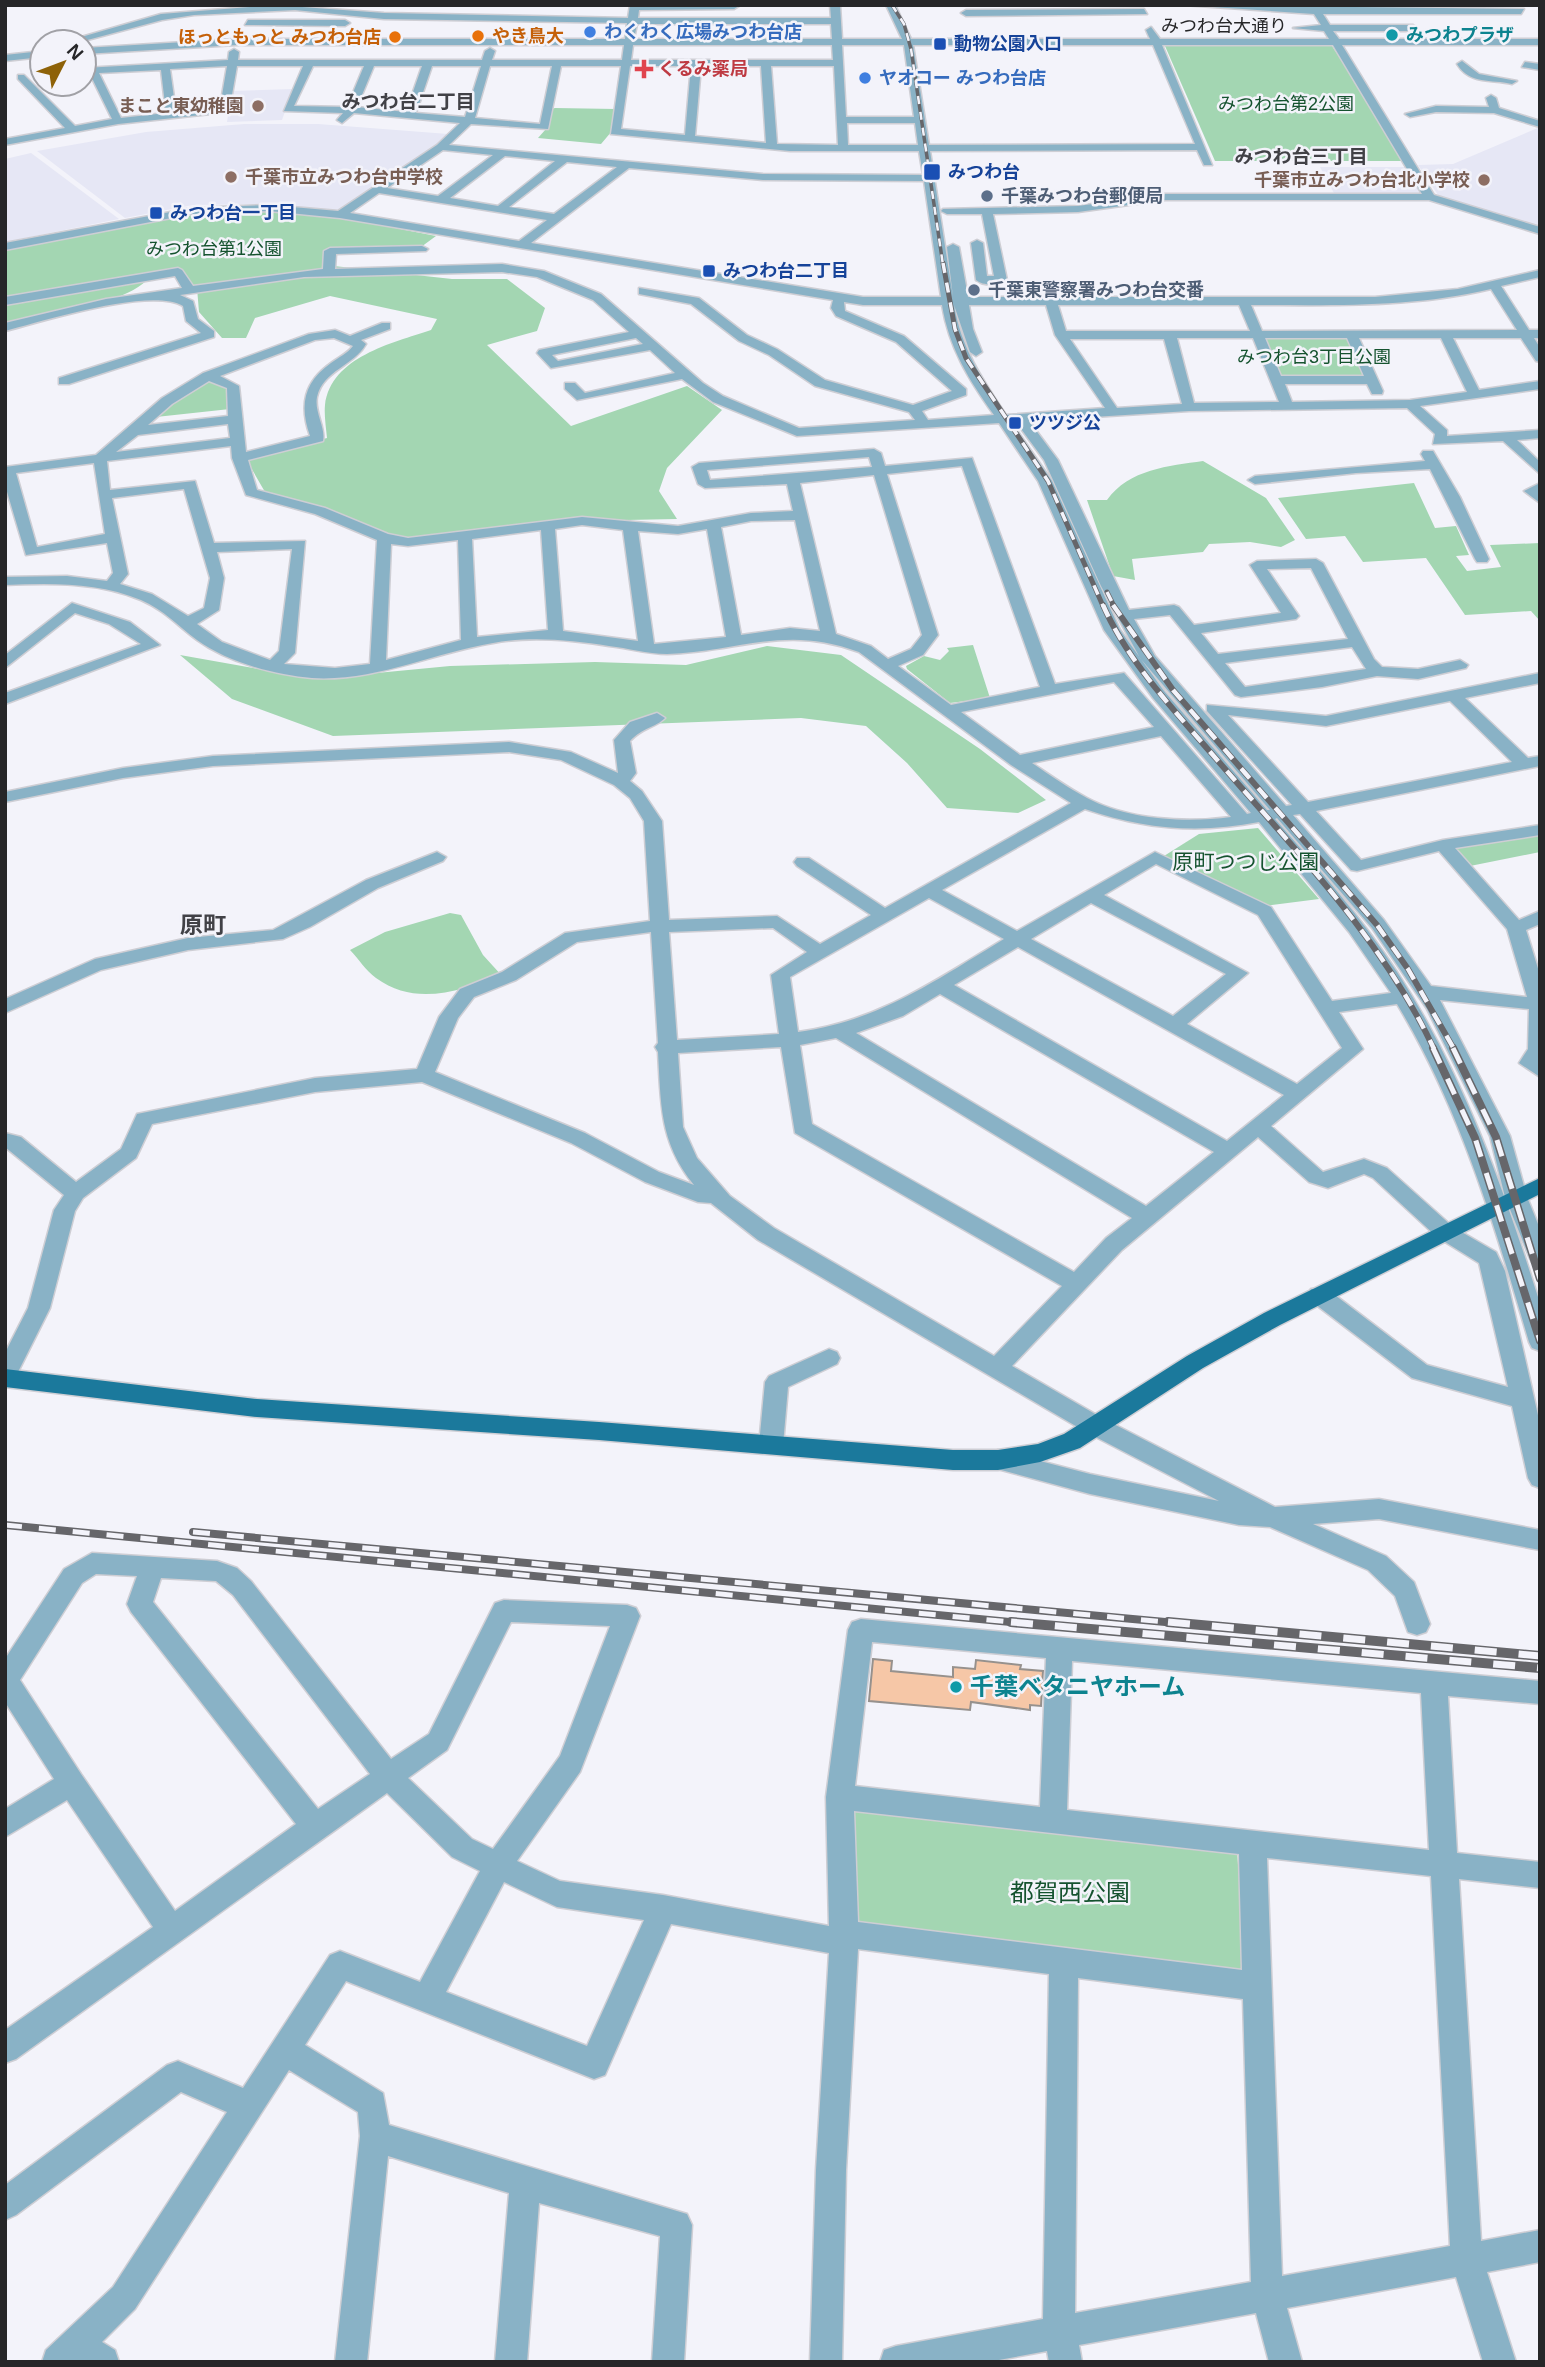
<svg xmlns="http://www.w3.org/2000/svg" width="1545" height="2367" font-family="Helvetica,'Noto Sans JP',sans-serif">
<style>
.built{fill:#e6e7f5}
.green{fill:#a3d6b2}
.building{fill:#f6c7a7;stroke:#96918d;stroke-width:2}
.lines{fill:none;stroke-linecap:round;stroke-linejoin:round}
.minor-casing{stroke:#ceced4;stroke-width:3}
.major-casing{stroke:#ceced4;stroke-width:3}
.minor{fill:#89b2c6;fill-rule:evenodd}
.major{fill:#1b799c;fill-rule:evenodd}
.rail-far4-casing{stroke:#66666a;stroke-width:3.5}
.rail-far3-casing{stroke:#66666a;stroke-width:5}
.rail-far2-casing{stroke:#66666a;stroke-width:6}
.rail-far1-casing{stroke:#66666a;stroke-width:8}
.rail-casing{stroke:#66666a;stroke-width:10}
.rail-far4{stroke:#f3f3fa;stroke-width:2.5;stroke-dasharray:8;stroke-linecap:butt}
.rail-far3{stroke:#f3f3fa;stroke-width:3.5;stroke-dasharray:10;stroke-linecap:butt}
.rail-far2{stroke:#f3f3fa;stroke-width:4.5;stroke-dasharray:13;stroke-linecap:butt}
.rail-far1{stroke:#f3f3fa;stroke-width:5;stroke-dasharray:17;stroke-linecap:butt}
.rail{stroke:#f3f3fa;stroke-width:7;stroke-dasharray:22;stroke-linecap:butt}
.shop-dot{fill:#3f7fe0;stroke:#f3f3fa;stroke-width:2.5}
.culture-dot{fill:#0f9aa8;stroke:#f3f3fa;stroke-width:2.5}
.food-dot{fill:#e8710a;stroke:#f3f3fa;stroke-width:2.5}
.transit-dot{fill:#1a4fb4;stroke:#f3f3fa;stroke-width:2.5}
.health-dot{fill:#e0444e;stroke:#f3f3fa;stroke-width:2.5}
.education-dot{fill:#8d6e63;stroke:#f3f3fa;stroke-width:2.5}
.service-dot{fill:#5c6f8a;stroke:#f3f3fa;stroke-width:2.5}
.labels{text-anchor:middle;stroke-width:5;stroke-linejoin:round;paint-order:stroke}
.far-street-label{font-size:18px;fill:#262628;stroke:#f3f3fa}
.far-shop-label{font-size:18px;font-weight:bold;fill:#366cbe;stroke:#f3f3fa;text-anchor:start}
.far-culture-label{font-size:18px;font-weight:bold;fill:#0d838f;stroke:#f3f3fa;text-anchor:start}
.far-food-label{font-size:18px;font-weight:bold;fill:#c56008;stroke:#f3f3fa;text-anchor:start}
.far-transit-label{font-size:18px;font-weight:bold;fill:#164399;stroke:#f3f3fa;text-anchor:start}
.far-health-label{font-size:18px;font-weight:bold;fill:#be3a42;stroke:#f3f3fa;text-anchor:start}
.far-park-label{font-size:18px;fill:#15532f;stroke:#f3f3fa}
.far-education-label{font-size:18px;font-weight:bold;fill:#785e54;stroke:#f3f3fa;text-anchor:end}
.far-service-label{font-size:18px;font-weight:bold;fill:#4e5e75;stroke:#f3f3fa;text-anchor:start}
.far-neighbourhood-label{font-size:19px;font-weight:bold;fill:#414146;stroke:#f3f3fa}
.park-label{font-size:21px;fill:#15532f;stroke:#f3f3fa}
.neighbourhood-label{font-size:23px;font-weight:bold;fill:#414146;stroke:#f3f3fa}
.near-culture-label{font-size:24px;font-weight:bold;fill:#0d838f;stroke:#f3f3fa;text-anchor:start}
.near-park-label{font-size:24px;fill:#15532f;stroke:#f3f3fa}
</style>
<rect width="100%" height="100%" fill="#f3f3fa"/>
<g class="built">
<path d="M293,89l-11,31 -55,2 5,-31z"/>
<path d="M244,124h74l130,10 -16,15 -88,59 -9,2 -64,-6 -78,1 -68,13 -88,-67 109,-19z"/>
<path d="M1540,127v101l-102,-33 -20,-30 35,-1z"/>
<path d="M31,153l88,66 -114,23v-83z"/>
<path d="M1320,167h88l17,28h-90z"/>
</g>
<g class="green">
<path d="M1165,46h167l76,115h-193z"/>
<path d="M555,108l61,1 -4,22 -11,13 -63,-6 8,-9 5,-20z"/>
<path d="M248,209l65,3 123,24 -15,11 -95,4 -1,14 127,14h55l38,29 -8,23 -50,14 84,81 116,-40 35,24 -55,58 -8,23 18,28 -102,2 -170,17c-48,-10 -91,-36 -140,-46l-19,-33 81,-21c-1,-11 -3,-23 -2,-33 6,-48 67,-62 106,-75l6,-11 -107,-23 -75,22 -9,20h-24l-23,-26 -2,-24h-7l-9,-17 -31,5c-18,28 -111,41 -145,50v-76l181,-36z"/>
<path d="M1339,336l8,3 18,38h-86l-16,-39z"/>
<path d="M210,380l18,8 2,21 -74,8 14,-17z"/>
<path d="M1203,461l63,37 29,42 -14,7 -31,-5 -41,2 -6,8 -71,7 3,21 -22,-4 -26,-76h20c22,-31 62,-34 96,-39z"/>
<path d="M1414,483l21,45 21,-2 13,29 -13,1 11,15 34,-4 -11,-22 50,-2v78l-9,-10 -66,4 -39,-57 -63,4 -18,-26 -39,3 -28,-41z"/>
<path d="M973,645l17,53 -40,5 -43,-34 -1,-3 18,-10 16,4 9,-9 -2,-3z"/>
<path d="M767,646l74,9 139,94 66,51 -28,13 -71,-5 -40,-45 -41,-37 -65,-8 -468,18 -101,-37 -52,-44 134,24 136,-13 145,-4 91,3z"/>
<path d="M1258,828l61,71 -55,7 -100,-50 35,-22z"/>
<path d="M1540,834v18l-70,14 -17,-18z"/>
<path d="M450,913l11,2 22,40 20,22c-42,12 -86,31 -127,1 -10,-7 -18,-20 -26,-28l35,-18z"/>
<path d="M850,1808l387,44 9,113 -10,8 -372,-43 -12,-13z"/>
</g>
<path class="building" d="M873,1659l19,2 -1,10 62,6v-10l22,2 1,-9 45,5 -1,4 23,2 -2,35 -11,-1v5l-59,-8 -1,8 -101,-9z"/>
<g class="lines">
<defs>
<g id="minor">
<path d="M275,5l109,8 244,5 2,-13 109,1 -5,3 -95,1 -1,8h193l-1,-13h10l2,34h60l-16,-34h9l16,34h239l-4,-9 5,-3 9,12h169l-5,-8 -31,-3 28,-3 -7,-11 -131,-9 341,4 -3,5h-198l7,11h83l5,3 -5,3h-80l6,8h201v6h-198l92,150 106,32v7l-111,-34h-264l-87,12 -85,2 14,66c-7,6 -24,6 -31,0l-5,-37 6,-3 6,3 4,33h7l-12,-62h-35l-6,-3 2,-2 135,-3 87,-12h257l-89,-149h-171l50,120h-8l-7,-15 -267,1 23,146 -6,-50 6,-3 6,3 9,50h407l83,-8 82,-19v7l-39,9 28,44h11v8h-6l6,10v14l-4,-1 -15,-23h-68l26,52 61,-9v8l-120,17 27,24v6l93,-6v8l-23,2 23,22v12l-37,-33 -70,3 2,-10 -28,-26 -218,3 -160,10 29,39 71,150 45,-5 5,2 15,18 87,-12 -31,-48 7,-4 59,-2 7,4 51,96 8,8 36,2 42,-9 8,5 -2,3 -48,11 -41,-3 -55,11 -81,10 -6,-2 -65,-80 -36,4 21,37 131,150 6,-1 -85,-94v-6l119,11 214,-43v10l-75,15 63,60 12,-2v10l-224,45 45,49 82,-20 97,-15v10l-85,13 64,72 21,-9v13l-14,6 14,45v102l-21,-14 9,-14 1,-40 -89,-9 70,136 17,61 13,32v35l-8,-2 -3,-6 -24,-59 -15,-61 -63,-127 -55,-81 -95,-110 -2,1c43,49 87,99 122,153 63,97 103,206 138,316l5,15v48l-8,-3 -3,-6c-34,-116 -69,-234 -132,-338l-58,8 24,37 -92,77 52,46 41,-13 23,9 66,59 43,25 9,19 35,153v64l-8,-3 -4,-7 -16,-72 -100,-28 -101,-77 -3,-6 3,-6h16l100,76 81,22 -29,-124 -42,-26 -64,-59 -9,-4 -36,14 -19,-6 -51,-45 -136,113 -110,116 90,52 173,89 104,-8 161,31v20l-161,-31 -66,5 73,32 28,26 16,42 -4,8 -9,3 -9,-3 -13,-36 -27,-26 -98,-43 -31,-2 -149,-31 -100,-27 -4,-7 4,-7 8,-3 92,24 129,27 -133,-69 -328,-192 -47,-37 -13,-1 -53,-20 -74,-39 -149,-61 -107,10 -163,32 -16,34 -53,40 -8,13 -25,97 -37,74 -8,3v-32l23,-45 26,-98 10,-15 -59,-48v-14l16,4 55,45 45,-33 16,-35 178,-36 102,-9 22,-52 21,-28 42,-17 63,-39 85,-12 -6,-100 -14,-23 -16,-13 -53,-25 -52,-8 -296,14 -90,12 -118,24v-10l118,-24 90,-12 296,-14 62,10 47,21 -4,-33 16,-18 27,-9 8,5c-10,10 -22,9 -35,23l6,32 -6,8 12,10 20,30 7,99 108,-4 43,28 51,-29 -74,-49 -3,-4 3,-4h12l76,50 186,-105 -60,-38 -152,-113c-74,-28 -119,0 -192,2 -20,0 -39,-6 -58,-8 -38,-6 -78,-10 -116,-3 -60,10 -119,39 -181,35 -37,-3 -85,-16 -115,-38 -19,-14 -33,-30 -56,-40 -43,-18 -90,-17 -136,-15v-8l62,-1 40,5 6,-8 -6,-30 -81,12 -21,-70v-18l91,-12 66,-57 41,-25 106,-39 26,-4 15,6 32,-13h8v6l-29,11 5,4c-12,22 -43,26 -49,53 -3,15 9,31 6,44l-75,19 9,30 68,18 63,26 20,4 174,-21 96,9 73,-13 42,-2 -6,-27 -82,4 -7,-4 -6,-17 7,-4 175,-14 7,4 4,13 87,-8 83,226 69,-11 123,141 4,-1 -98,-115 -49,-68 -66,-149 -39,-58 -202,13 -84,-34 -31,-23 -105,21 -12,-11v-6h10l10,10 90,-20 -25,-23 -99,18 -14,-15 2,-3 90,-18 -36,-32 -56,-23 -35,-5 -198,5 -124,18 13,6 5,18 16,12v6l-145,47h-10v-6l142,-45 -15,-12 -3,-15c-33,-19 -139,15 -178,25v-8l101,-24 76,-11 -7,-12 -170,29v-8l173,-29 4,2 11,16 130,-17 1,-18 6,-3 92,-2 6,3 -2,2 -90,3 -1,15 167,-5 42,7 57,23 102,89 20,13 76,32 116,-8 -6,-8 -94,-26 -46,-31 -30,-14 -48,-37 -52,-10v-6l60,10 48,37 30,14 48,31 88,25 39,-14 -56,-49 -60,-26 -5,-8 2,-8 -493,-82 -71,-7 -77,3 -187,36v-7l187,-35 77,-3 69,6 99,-66 23,-22 -106,-10 -12,10 -5,-3 6,-7 -59,-2 19,-45h-66l-8,46 -111,12 -113,21v-6l60,-11 -47,-49v-4h6l51,51 37,-7 -22,-45h-6v-6l144,-8 1,-8 5,-3 5,3 -1,8h244l3,-9 5,-3 5,3 -3,9h130l2,-15h-388l-152,9v-6l152,-9h389l2,-16 -243,-4 -89,-9 -101,5 -32,5 -82,22h-16l97,-28zM637,24h194l1,15h-198zM633,45h199l1,15h-202zM842,45h62l10,72h-68zM913,45h240l42,99 -266,1zM227,66l-7,41 -44,5 -6,-43zM313,66h51l-17,41 -53,-1zM374,66h48l-16,46 -49,-5zM432,66h49l-16,51 -49,-4zM490,66h62l-12,58 -65,-6zM561,66h60l-10,68 179,17h129l4,24 -160,-1 -314,-29 22,-21 77,5zM630,66h61l-6,69 -64,-6zM701,66h60l5,77 -71,-7zM771,66h63l4,79 -61,-1zM161,70l5,43 -45,5 -22,-45zM847,123h68l3,22h-70zM443,150l50,5 -55,41 -51,-8zM505,156l50,5 -57,45 -48,-8zM567,162l50,5 -63,47 -45,-7zM629,168l134,12 161,1 17,116h-78l-332,-54zM379,193l168,27 -28,21 -169,-28zM1491,289l26,41 -255,1 -11,-26c80,0 161,3 240,-16zM844,302l19,3h79c7,43 27,75 52,110l-66,5 -6,-9 44,-16v-6l-62,-53 -59,-25zM954,305l16,47 6,4 6,-4 -9,-23 -4,-24h77l9,30 50,73 -99,7c-24,-36 -45,-67 -52,-110zM1058,305h181l11,26h-184zM334,338l19,8c-6,8 -14,11 -22,17 -27,19 -32,42 -21,73l-64,16 -7,-66 -19,-10 95,-36zM636,338l7,6 -85,17 -6,-6zM1177,338h76l26,64 -85,1zM1265,338h82l17,38h-83zM1359,338h82l26,54 -57,8 -118,2 -7,-18h82l5,10h10l1,-3zM1070,339h94l18,65 -65,4zM209,381l18,7 1,28 -80,9 24,-21zM1011,422h5l28,38 57,126 39,72 130,152h-3l-103,-119 -44,-61 -68,-149zM228,424l2,14 -114,14 22,-17zM231,446l1,12 14,37 69,19 62,26 -7,124 -35,4 -51,-4 11,-11 10,-112 -91,2 -19,-62 -85,9 -3,-29zM869,457l3,10 -162,13 -3,-10zM94,463l11,71 -68,13 -21,-74zM962,466l78,221 -89,18 -53,-39 25,-11 15,-20 -51,-161zM874,475l48,160 -11,14 -23,10 -17,-13 -35,-12 -36,-151zM184,489l26,89 -6,30 -16,8 -36,-22 -32,-10 8,-10 -16,-76zM795,520l25,111 -30,-3 -49,7 -20,-108 30,-6zM582,525l41,5 15,111 -75,-10 -8,-102zM707,529l19,108 -72,7 -16,-113 40,3zM541,530l7,100 -71,7 -5,-98zM458,540l3,100 -75,20 5,-116 17,2zM292,549l-13,102 -9,9 -48,-18 -25,-18 22,-14 5,-32 -7,-26zM1311,568l37,71 -130,15 -17,-21 95,-14 3,-3 -32,-47zM1352,647l14,22 -121,18 -20,-24zM1114,682l40,45 -134,28 -59,-43zM1450,701l62,61 -204,40 -80,-87 98,11zM1161,736l70,81c-45,6 -103,3 -144,-19 -19,-10 -37,-23 -55,-35zM1085,809c58,20 113,25 174,13l90,110 42,61 -59,8 -61,-94 -116,-55 -138,79 -75,-41zM1300,814l51,56 6,1 82,-20 68,78 20,68 -96,-11 -47,-66 -91,-105zM1156,864l102,51 84,133 -45,36 -110,-60 61,-51 -144,-78zM929,898l75,41c-68,41 -125,82 -206,93l-8,-55zM1091,903l135,71 -53,42 -142,-77zM773,928l34,24 -36,23 8,59 -102,6 -8,-108zM651,932l7,111 -3,4 3,5c3,51 1,90 36,133l-35,-13 -74,-39 -150,-61 23,-54 16,-21 42,-17 61,-38zM1018,947l266,148 -57,46 -273,-156zM940,994l274,158 -68,54 -290,-173 47,-17zM836,1038l296,180 -26,20 -32,34 -262,-148 -12,-79zM781,1047l14,86 267,153 -68,70 -220,-128 -44,-32 -33,-38 -14,-31 -5,-74z"/>
<path d="M1144,9l3,5 -181,2 -5,-3 5,-3z"/>
<path d="M248,20h97l5,3 -5,3 -100,-1z"/>
<path d="M42,51v6l-37,4v-6z"/>
<path d="M1462,61l17,13 38,7 -5,3c-21,-5 -42,1 -55,-20z"/>
<path d="M1525,62l15,2v6l-18,-3z"/>
<path d="M1491,95l5,3 3,10 41,13v6l-46,-14 -58,-1 -26,5 -5,-3 31,-8 53,1 -3,-9z"/>
<path d="M1423,451h10l27,46 29,62 -2,3h-10l-2,-3 -45,-90 -74,4 -101,11 -7,-4 7,-4 170,-15 -4,-7z"/>
<path d="M1540,483v20l-16,-12z"/>
<path d="M72,603l58,19 30,23 -155,59v-11l136,-49 -32,-20 -34,-11 -70,55v-13z"/>
<path d="M437,852l9,5 -3,4 -65,27 -68,39 -27,12 -95,11 -87,20 -96,43v-14l90,-40 93,-21 85,-8 93,-50z"/>
<path d="M829,1349l8,3 3,6 -3,6 -49,23 -5,58 -4,7 -8,2 -8,-2 -4,-7 6,-63 4,-6z"/>
<path d="M92,1553l125,8 20,7 14,13 140,178 38,-25 66,-131 9,-3 123,5 9,3 4,8 -60,156 -63,89 43,20 103,14 166,31 -3,-129 22,-167 4,-8 9,-3 679,62v23l-92,-8 9,157 83,9v26l-81,-9 22,362 59,-11v32l-53,10 29,90h-33l-27,-85 -169,31 15,54h-33l-13,-49 -177,32 3,17h-33l-2,-11 -59,11h-108l4,-12 12,-4 147,-27 6,-345 -191,-25 -12,221 -4,192h-32l6,-192 13,-217 -158,-29 -66,151 -11,4 -248,-98 -41,64 78,48 6,32 298,89 5,11 -8,137h-32l8,-126 -121,-33 -12,159h-32l14,-169 -121,-37 -21,206h-32l25,-226 -2,-24 -69,-42 -154,239 -33,33 13,8 4,12h-77l4,-12 67,-63 114,-175 -46,-20 -165,123 -11,5v-35l162,-120 11,-4 65,27 87,-133 10,-4 80,31 60,-111 -28,-14 -65,-64 -371,266 -11,4v-33l148,-103 -86,-127 -62,37v-28l49,-30 -49,-77v-43l59,-90zM96,1574l41,2 -10,28 4,8 165,212 -121,87 -94,-137 -61,-94 62,-97zM161,1578l55,3 17,14 137,179 -52,35 -165,-207zM511,1622l99,4 -50,130 -67,93 -21,-10 -64,-61 39,-28zM872,1642l174,16 -6,149 -185,-21zM1072,1661l349,32 8,157 -362,-40zM854,1811l385,43 3,116 -384,-48zM1267,1858l164,18 19,370 -168,30zM504,1882l53,25 87,13 -57,126 -141,-54zM1078,1978l165,21 8,283 -176,31z"/>
</g>
<path id="major" d="M1540,1178v16l-260,131 -77,43 -123,80 -40,14 -42,8h-45l-354,-30 -342,-23 -252,-30v-18l252,30 342,23 354,28h45l40,-6 26,-10 123,-78 77,-43z"/>
</defs>
<use href="#minor" class="minor-casing"/>
<use href="#major" class="major-casing"/>
<use href="#minor" class="minor"/>
<use href="#major" class="major"/>
<defs>
<path id="rail-far4" d="M892,5l12,19 7,25 32,216"/>
<g id="rail-far3">
<path d="M943,263l12,66 11,29 82,123 55,125"/>
<path d="M1107,592l7,14"/>
</g>
<g id="rail-far2">
<path d="M1103,605c24,55 69,103 109,149 80,93 169,182 222,295"/>
<path d="M1113,605l60,85 204,235 31,44 46,80"/>
</g>
<g id="rail-far1">
<path d="M1433,1048l42,90 65,203"/>
<path d="M1453,1048l43,89 44,142"/>
<path d="M5,1525l1026,99"/>
<path d="M193,1532l994,92"/>
</g>
<g id="rail">
<path d="M1011,1622l529,46"/>
<path d="M1168,1622l372,34"/>
</g>
</defs>
<use href="#rail-far4" class="rail-far4-casing"/>
<use href="#rail-far3" class="rail-far3-casing"/>
<use href="#rail-far2" class="rail-far2-casing"/>
<use href="#rail-far1" class="rail-far1-casing"/>
<use href="#rail" class="rail-casing"/>
<use href="#rail-far4" class="rail-far4"/>
<use href="#rail-far3" class="rail-far3"/>
<use href="#rail-far2" class="rail-far2"/>
<use href="#rail-far1" class="rail-far1"/>
<use href="#rail" class="rail"/>
</g>
<g class="shop-dot">
<circle cx="590" cy="32" r="7"/>
<circle cx="865" cy="78" r="7"/>
</g>
<g class="culture-dot">
<circle cx="1392" cy="35" r="7"/>
<circle cx="956" cy="1687" r="7"/>
</g>
<g class="food-dot">
<circle cx="478" cy="36" r="7"/>
<circle cx="395" cy="37" r="7"/>
</g>
<g class="transit-dot">
<rect x="933" y="37" width="14" height="14" rx="3.5"/>
<rect x="923" y="163" width="18" height="18" rx="3.5"/>
<rect x="149" y="206" width="14" height="14" rx="3.5"/>
<rect x="702" y="264" width="14" height="14" rx="3.5"/>
<rect x="1008" y="416" width="14" height="14" rx="3.5"/>
</g>
<path class="health-dot" d="M640.5 58.5h7v7h7v7h-7v7h-7v-7h-7v-7h7z"/>
<g class="education-dot">
<circle cx="258" cy="106" r="7"/>
<circle cx="231" cy="177" r="7"/>
<circle cx="1484" cy="180" r="7"/>
</g>
<g class="service-dot">
<circle cx="987" cy="196" r="7"/>
<circle cx="974" cy="290" r="7"/>
</g>
<g class="labels">
<g class="far-street-label">
<text x="1224" y="32">みつわ台大通り</text>
</g>
<g class="far-shop-label">
<text x="604" y="38">わくわく広場みつわ台店</text>
<text x="879" y="84">ヤオコー みつわ台店</text>
</g>
<g class="far-culture-label">
<text x="1406" y="41">みつわプラザ</text>
</g>
<g class="far-food-label">
<text x="492" y="42">やき鳥大</text>
<text x="381" y="43" text-anchor="end">ほっともっと みつわ台店</text>
</g>
<g class="far-transit-label">
<text x="954" y="50">動物公園入口</text>
<text x="948" y="178">みつわ台</text>
<text x="170" y="219">みつわ台一丁目</text>
<text x="723" y="277">みつわ台二丁目</text>
<text x="1029" y="429">ツツジ公</text>
</g>
<g class="far-health-label">
<text x="658" y="75">くるみ薬局</text>
</g>
<g class="far-park-label">
<text x="1286" y="110">みつわ台第2公園</text>
<text x="214" y="255">みつわ台第1公園</text>
<text x="1314" y="363">みつわ台3丁目公園</text>
</g>
<g class="far-education-label">
<text x="244" y="112">まこと東幼稚園</text>
<text x="245" y="183" text-anchor="start">千葉市立みつわ台中学校</text>
<text x="1470" y="186">千葉市立みつわ台北小学校</text>
</g>
<g class="far-service-label">
<text x="1001" y="202">千葉みつわ台郵便局</text>
<text x="988" y="296">千葉東警察署みつわ台交番</text>
</g>
<g class="far-neighbourhood-label">
<text x="408" y="108">みつわ台二丁目</text>
<text x="1301" y="163">みつわ台三丁目</text>
</g>
<g class="park-label">
<text x="1246" y="869">原町つつじ公園</text>
</g>
<g class="neighbourhood-label">
<text x="203" y="933">原町</text>
</g>
<g class="near-culture-label">
<text x="970" y="1695">千葉ベタニヤホーム</text>
</g>
<g class="near-park-label">
<text x="1070" y="1901">都賀西公園</text>
</g>
</g>
<rect width="1545" height="2367" fill="none" stroke="#262628" stroke-width="14"/>
<g transform="translate(63 63) rotate(48)"><circle r="33" fill="#f3f3fa" stroke="#a1a1a6" stroke-width="2"/>
<path d="M0-5L12 26L0 18L-12 26Z" fill="#8e6208"/>
<text y="-10" font-size="19" font-weight="bold" text-anchor="middle" fill="#262628">N</text>
</g>
</svg>
